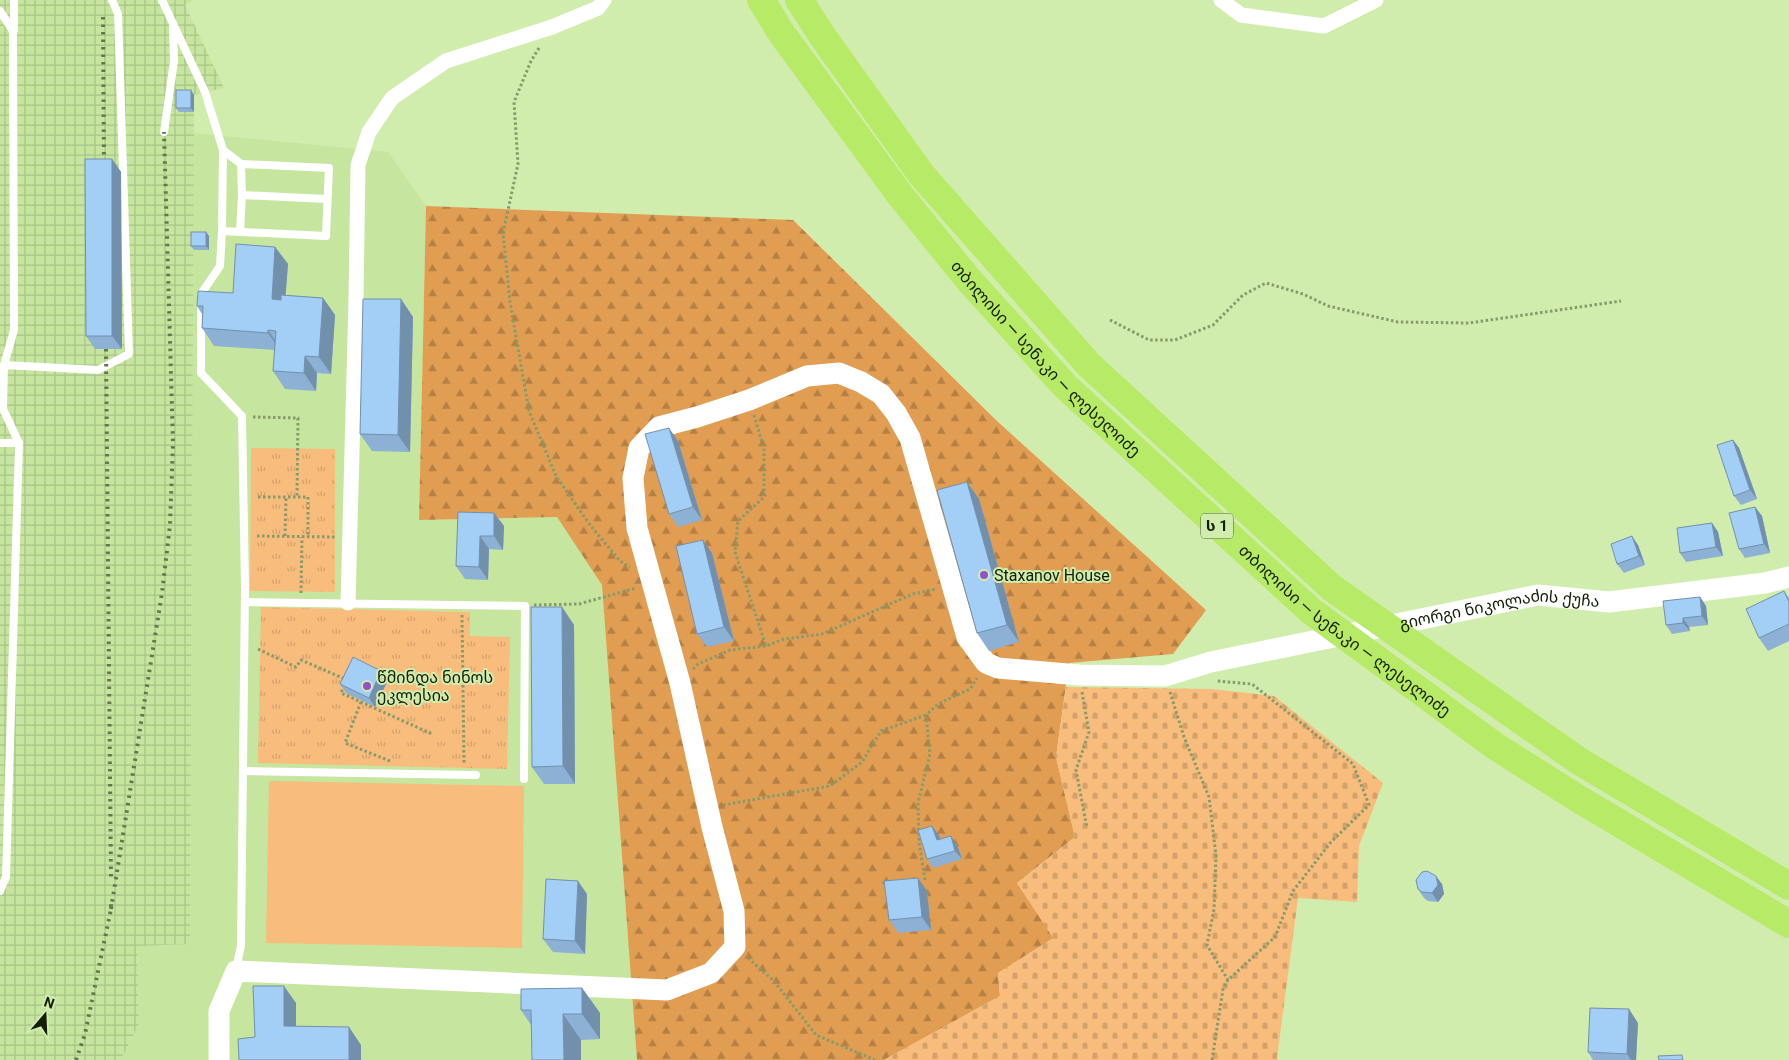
<svg xmlns="http://www.w3.org/2000/svg" width="1789" height="1060" font-family="Roboto,'Noto Sans Georgian',sans-serif">
<style>
.built{fill:#c6e59e;fill-rule:evenodd}
.industrial{fill:url(#industrial-grid)}
.forest{fill:url(#forest-firs)}
.cemetery{fill:url(#cemetery-stones)}
.park{fill:url(#park-tufts)}
.garden{fill:#f8bc7d}
.lines{fill:none;stroke-linecap:round;stroke-linejoin:round}
.path{stroke:#869a6a;stroke-width:3;stroke-dasharray:2.5 2.5;stroke-linecap:butt}
.lane{stroke:#fff;stroke-width:8}
.street{stroke:#fff;stroke-width:15}
.secondary{stroke:#fff;stroke-width:21}
.highway{stroke:#b7ea66;stroke-width:28}
.rail{stroke:#65764d;stroke-width:4;stroke-dasharray:2.5 5;stroke-linecap:butt}
.wall{fill:#8cb1d4}
.shaded-wall{fill:#7290ac}
.building{fill:#a3cef6;stroke:#7290ac}
.poi-dot{fill:#9251c6;stroke:#d1edad;stroke-width:2}
.labels{text-anchor:middle;stroke-width:4;stroke-linejoin:round;paint-order:stroke}
.shield{fill:#d1edad;stroke:#4d5b37;stroke-width:1}
.shield-label{font-size:15px;font-weight:bold;fill:#141d05}
.street-label{font-size:16px;fill:#141d05;stroke:#d1edad}
.poi-label{font-size:16px;fill:#141d05;stroke:#d1edad;text-anchor:start}
</style>
<defs>
<pattern id="industrial-grid" width="8" height="8" patternUnits="userSpaceOnUse" patternTransform="scale(1.25)"><rect width="8" height="8" fill="#c6e59e"/><path d="M0 4h8M4 0v8" fill="none" stroke="#a9c487"/></pattern>
<pattern id="forest-firs" width="22" height="20" patternUnits="userSpaceOnUse" patternTransform="scale(1.25)"><rect width="22" height="20" fill="#e19e53"/><path d="M5 1l3.5 6h-7zM16 11l3.5 6h-7z" fill="#b58043"/></pattern>
<pattern id="cemetery-stones" width="16" height="16" patternUnits="userSpaceOnUse" patternTransform="scale(1.25)"><rect width="16" height="16" fill="#f8bc7d"/><path d="M2 7V4a2 2 0 0 1 4 0v3zM10 15v-3a2 2 0 0 1 4 0v3z" fill="#d4a16b"/></pattern>
<pattern id="park-tufts" width="24" height="20" patternUnits="userSpaceOnUse" patternTransform="scale(1.25)"><rect width="24" height="20" fill="#f8bc7d"/><path d="M3 7l-1-3M5 7V3M7 7l1-3M15 17l-1-3M17 17v-4M19 17l1-3" fill="none" stroke="#d4a16b"/></pattern>
</defs>
<rect width="100%" height="100%" fill="#d1edad"/>
<path class="built" d="M193,133l195,19 38,54 -7,314 138,-3 45,68 35,475h-516l18,-36 -2,-79 53,-1zM261,607l209,5v25z"/>
<path class="industrial" d="M0,0h194l-9,5 39,83 -30,7 -4,849 -53,2 2,78 -18,36h-121z"/>
<path class="forest" d="M426,206l367,14 205,202 208,188 -33,44 -104,9 -13,94 19,80 -58,46 37,55 -56,35 2,23 -116,64h-247l-35,-475 -45,-68 -138,3z"/>
<path class="cemetery" d="M1066,687l146,2 62,7 109,87 -24,63 -2,56 -59,-4 -21,160 1,2h-394l116,-64 -2,-23 55,-35 -36,-55 58,-46 -19,-80z"/>
<g class="park">
<path d="M251,448l84,1v143l-85,-1z"/>
<path d="M261,607l209,5v24l40,1 -3,132 -249,-6z"/>
</g>
<path class="garden" d="M269,781l255,5 -2,162 -256,-5z"/>
<g class="lines">
<g class="path">
<path d="M539,48l-8,13 -17,41 4,62 -15,69 7,69 19,109 27,65 34,49 30,36 10,6"/>
<path d="M1110,320l39,20h26l38,-15 30,-30 23,-12 37,11 25,12 70,16 71,1 152,-22"/>
<path d="M754,415l10,34v48l-26,24 -3,31 31,94"/>
<path d="M253,417l45,1 -1,79"/>
<path d="M258,497h50v40"/>
<path d="M257,536l79,1"/>
<path d="M285,536l1,-39"/>
<path d="M301,593l1,-56"/>
<path d="M534,605l45,-1 57,-16"/>
<path d="M462,615l2,149"/>
<path d="M258,649l38,18 5,-7 44,19"/>
<path d="M693,669l5,-5 32,-14 36,-4 18,-7 38,-5 91,-40 23,-5"/>
<path d="M344,685l-3,8 91,41"/>
<path d="M1082,692l7,40 -13,38 11,58"/>
<path d="M1170,692l14,45 25,60 7,59 -2,53 -7,36 21,35"/>
<path d="M361,702l-16,41 45,18"/>
<path d="M723,805l107,-19 32,-24 19,-31 45,-16"/>
<path d="M925,880l-6,-38 -1,-39 12,-49 -4,-39 12,-11 32,-15 7,-11"/>
<path d="M748,958l26,23 42,54 59,25"/>
<path d="M1212,1060l11,-71 5,-9 47,-43 18,-46 38,-49 38,-37 -16,-41 -101,-80 -35,-3"/>
</g>
<g class="lane">
<path d="M162,0l43,92 18,58 -1,81 -2,35 -19,28v79l41,43 3,171 -4,359 -5,23"/>
<path d="M0,11l13,20 1,299 -10,35 -1,44 16,34 -13,434 -6,14"/>
<path d="M14,30v-30"/>
<path d="M164,132l10,-71 -1,-34"/>
<path d="M223,150l18,14 1,31 85,4"/>
<path d="M222,231l104,5 3,-68 -88,-4"/>
<path d="M240,232l2,-37"/>
<path d="M4,365l94,5 31,-16 -11,-340 -6,-14"/>
<path d="M0,443h19"/>
<path d="M245,602l280,4 -1,173"/>
<path d="M243,771l233,4"/>
</g>
<g class="street">
<path d="M1221,0l20,15 83,11 52,-26"/>
<path d="M348,603l8,-304 2,-134 11,-33 23,-34 54,-37 106,-34 46,-19 6,-8"/>
</g>
<path class="secondary" id="s1" d="M219,1060v-49l17,-40 431,19 44,-17 24,-26 -1,-36 -22,-84 -32,-144 -43,-155 -4,-50 6,-30 20,-21 38,-10 52,-17 58,-24 32,-3 22,9 20,12 15,19 14,25 57,199 19,26 12,5 81,7 86,1 46,-14 327,-67 71,7 156,-19 24,-6"/>
<g class="highway">
<path id="s2" d="M761,0l21,34 118,161 68,84 97,107 246,225 184,135 82,52 212,126"/>
<path d="M799,0l24,37 98,137 168,191 243,223 247,173 210,125"/>
</g>
<g class="rail">
<path d="M103,17l1,155"/>
<path d="M106,349l5,530"/>
<path d="M111,909l51,-316 8,-68 3,-81 -9,-312"/>
<path d="M76,1060l9,-26 26,-125v-7"/>
</g>
</g>
<g class="wall">
<path d="M194,95v17h-15l-3,-4z"/>
<path d="M112,159l9,13 1,177h-27l-9,-13z"/>
<path d="M206,232l3,4v14h-15l-3,-4z"/>
<path d="M275,247l13,17 -3,31 38,3 12,17 -4,59 -14,-1 -1,18 -31,-2 -12,-18 2,-21 -61,-4 -12,-18v-14l-5,-8 36,-13z"/>
<path d="M401,299l12,18 -3,135 -38,-1 -12,-17z"/>
<path d="M1733,440l6,8 18,51 -16,6 -7,-9z"/>
<path d="M678,441l24,79 -24,7 -9,-13z"/>
<path d="M967,482l12,17 40,143 -30,9 -12,-18z"/>
<path d="M1755,507l7,9 8,37 -25,5 -6,-9z"/>
<path d="M494,513l10,13 -1,24 -14,-1 -1,31 -23,-1 -9,-13z"/>
<path d="M1712,523l6,9 5,24 -37,6 -6,-9z"/>
<path d="M1638,545l7,20 -21,8 -7,-9z"/>
<path d="M712,553l22,88 -27,6 -10,-13z"/>
<path d="M1784,591l5,7v43l-21,10 -9,-13z"/>
<path d="M1700,597l6,9 2,19 -19,2 1,4 -18,3 -6,-9z"/>
<path d="M562,607l12,18 1,159h-31l-12,-17z"/>
<path d="M388,680l-13,27 -29,-14 -6,-9z"/>
<path d="M939,835l1,4 17,6 5,14 -29,9 -6,-9z"/>
<path d="M1442,884l2,10 -6,8 -10,-1 -4,-3 -6,-9z"/>
<path d="M927,891l4,39 -33,3 -9,-13z"/>
<path d="M587,894l-2,60 -32,-2 -10,-13z"/>
<path d="M582,988l18,25v26l-19,1 -50,-15 -10,-15z"/>
<path d="M1638,1023l-2,37h-43l-5,-8z"/>
</g>
<g class="shaded-wall">
<path d="M191,90l3,5v17l-3,-4z"/>
<path d="M112,159l9,13 1,177 -10,-13z"/>
<path d="M206,232l3,4v14l-3,-4z"/>
<path d="M275,247l13,17 -4,52 -12,-17z"/>
<path d="M323,298l12,17 -4,59 -12,-17z"/>
<path d="M401,299l12,18 -3,135 -12,-17z"/>
<path d="M268,330l12,18v2l-12,-17z"/>
<path d="M305,356l12,17 -1,18 -12,-18z"/>
<path d="M669,428l9,13 24,79 -9,-13z"/>
<path d="M1733,440l6,8 18,51 -7,-9z"/>
<path d="M967,482l12,17 40,143 -12,-17z"/>
<path d="M1755,507l7,9 8,37 -6,-9z"/>
<path d="M494,513l10,13 -1,24 -9,-14z"/>
<path d="M1712,523l6,9 5,24 -7,-9z"/>
<path d="M480,536l9,13 -1,31 -9,-13z"/>
<path d="M1632,536l6,9 7,20 -6,-9z"/>
<path d="M703,540l9,13 22,88 -10,-14z"/>
<path d="M1700,597l6,9 2,19 -6,-9z"/>
<path d="M562,607l12,18 1,159 -12,-18z"/>
<path d="M1683,618l6,9 1,4 -7,-8z"/>
<path d="M381,671l7,9 -13,27 -6,-9z"/>
<path d="M932,826l7,9 4,14 -6,-9z"/>
<path d="M951,836l6,9 5,14 -7,-8z"/>
<path d="M1436,876l6,8 2,10 -6,8 -6,-9z"/>
<path d="M918,878l9,13 4,39 -9,-13z"/>
<path d="M578,881l9,13 -2,60 -10,-13z"/>
<path d="M284,986l12,17v41l-12,-18z"/>
<path d="M582,988l18,25v26l-18,-25z"/>
<path d="M1629,1009l9,14 -2,37h-5l-4,-6z"/>
<path d="M563,1014l18,26v20h-17z"/>
<path d="M349,1027l12,18v15h-12z"/>
</g>
<g class="building">
<rect x="176" y="90" width="15" height="18"/>
<path d="M85,159h27v177h-26z"/>
<rect x="191" y="232" width="15" height="14"/>
<path d="M236,244l39,3 -3,52 9,1v-5l42,3 -4,59 -14,-1 -1,17 -31,-2 3,-40 -8,-1v3l-66,-5 1,-22h-6l1,-15 35,2z"/>
<path d="M363,299h38l-3,136 -38,-1z"/>
<path d="M669,428l24,79 -24,7 -24,-80z"/>
<path d="M1733,440l17,50 -16,6 -17,-51z"/>
<path d="M967,482l40,143 -30,8 -40,-143z"/>
<path d="M1755,507l9,37 -25,5 -10,-36z"/>
<path d="M458,512l36,1v23h-14l-1,31 -23,-1z"/>
<path d="M1712,523l4,24 -36,6 -3,-25z"/>
<path d="M1632,536l7,20 -22,8 -6,-20z"/>
<path d="M703,540l21,87 -27,7 -21,-88z"/>
<path d="M1784,591l5,11v22l-30,14 -13,-29z"/>
<path d="M1700,597l2,19 -19,2v5l-17,2 -3,-24z"/>
<path d="M531,607h31l1,159 -31,1z"/>
<path d="M353,657l28,14 -12,27 -29,-14z"/>
<path d="M932,826l5,14 14,-4 4,15 -28,8 -9,-29z"/>
<path d="M1427,871l9,5 2,9 -6,8 -10,-1 -4,-3 -2,-9 6,-8z"/>
<path d="M918,878l4,39 -33,3 -5,-39z"/>
<path d="M546,879l32,2 -3,60 -32,-2z"/>
<path d="M253,986h31v40l65,1v33h-110l-1,-21 17,-2z"/>
<path d="M582,988v26h-19l1,46h-32l-1,-50h-10v-21z"/>
<path d="M1590,1008l39,1 -2,45 -39,-2z"/>
<path d="M1682,1055l1,5h-24l-1,-4z"/>
</g>
<g class="poi-dot">
<circle cx="984" cy="575" r="5"/>
<circle cx="367" cy="686" r="5"/>
</g>
<g class="labels">
<rect class="shield" x="1201" y="513.5" width="32" height="25" rx="4"/>
<g class="shield-label">
<text x="1217" y="531">ს 1</text>
</g>
<g class="street-label">
<text dy="6" stroke="none"><textPath href="#s2" startOffset="459">თბილისი — სენაკი — ლესელიძე</textPath></text>
<text dy="6" stroke="none"><textPath href="#s1" startOffset="2198">გიორგი ნიკოლაძის ქუჩა</textPath></text>
<text dy="6" stroke="none"><textPath href="#s2" startOffset="864">თბილისი — სენაკი — ლესელიძე</textPath></text>
</g>
<g class="poi-label">
<text x="994" y="581">Staxanov House</text>
<text x="377" y="683">წმინდა ნინოს<tspan x="377" dy="18">ეკლესია</tspan></text>
</g>
</g>
<g transform="translate(45 1015) rotate(19)" stroke="#d1edad" stroke-width="4" paint-order="stroke">
<path d="M0-4L9 19L0 12L-9 19Z" fill="#141d05"/>
<text y="-8" font-size="14" font-weight="bold" text-anchor="middle" fill="#141d05">N</text>
</g>
</svg>
